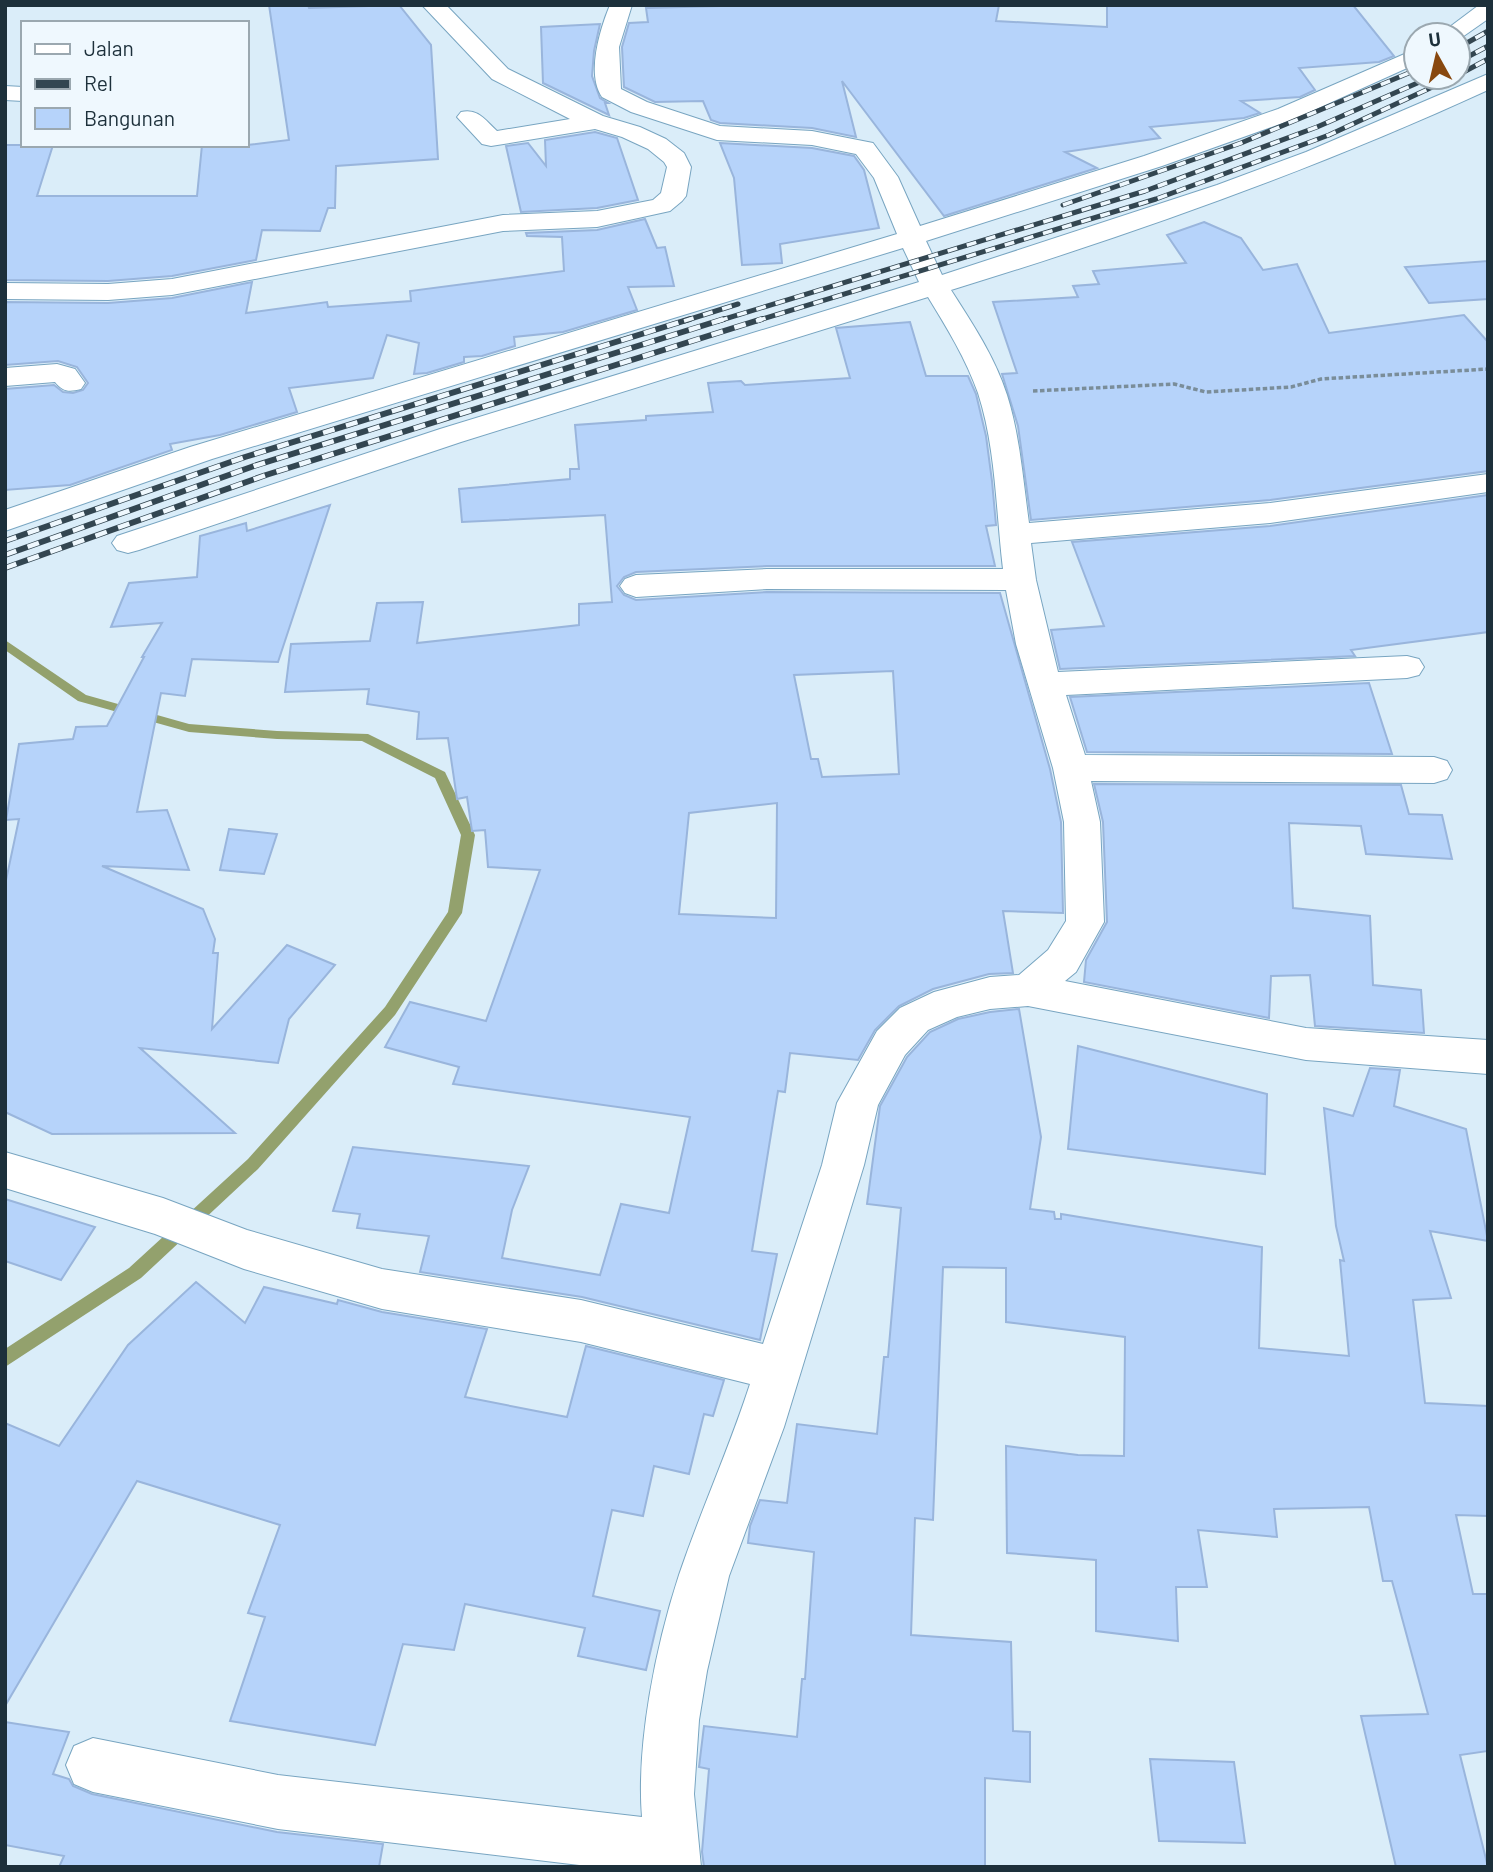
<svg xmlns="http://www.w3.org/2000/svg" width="1493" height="1872" font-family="Barlow,sans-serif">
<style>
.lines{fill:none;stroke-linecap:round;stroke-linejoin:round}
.stream{fill:#93a16d;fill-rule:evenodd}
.building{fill:#b6d3fa;stroke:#99b5dc;stroke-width:2;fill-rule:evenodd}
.minor-casing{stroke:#78a5c1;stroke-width:2}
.path{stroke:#7a8d99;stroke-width:3.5;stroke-dasharray:4.5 2.5;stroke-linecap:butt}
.minor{fill:#fff;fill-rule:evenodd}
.rail-far1-casing{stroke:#334651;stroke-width:5}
.rail-casing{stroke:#334651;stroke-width:6}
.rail-far1{stroke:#eff8fe;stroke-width:3.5;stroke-dasharray:10;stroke-linecap:butt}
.rail{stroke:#eff8fe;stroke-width:4.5;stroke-dasharray:12;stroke-linecap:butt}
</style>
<rect width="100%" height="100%" fill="#daedf9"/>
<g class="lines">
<path class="stream" d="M5,640l81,55 103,29 88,7 91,3 77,38 30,63 -13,78 -67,102 -137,154 -117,109 -136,89v-18l124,-81 119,-109 137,-152 63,-95 13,-77 -26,-57 -73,-37 -85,-2 -88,-7 -111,-31 -73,-51z"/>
</g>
<g class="building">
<path d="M269,5h39l1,3 90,-3 32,40 7,114 -102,7 -1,42h-7l-8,23 -58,-1 -6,30 -84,16 -64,5 -103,-1v-135h48l-16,51h160l5,-51h45l42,-5z"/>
<path d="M759,5h240l-3,16 111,6v-22h246l41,51 -15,6 -80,6 16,22 -15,7 -59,4 19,12 -16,5 -94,9 10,11 -95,14 32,16 -153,48 -102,-135 14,56 -44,-9 -92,-5 -9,-3 -8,-19 -48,1 -31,-15 -2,-40 7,-24 19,-1 -2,-14z"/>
<path d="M600,24l-6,27 -2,25 8,22 8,5h-3l4,12 -66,-32 -2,-56z"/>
<path d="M595,132l22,6 21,62 -41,8 -76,4 -15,-66 22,-3 18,23 -1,-26z"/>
<path d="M720,143l92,5 42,8 10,14 15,58 -99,16 2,19 -40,2 -8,-87z"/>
<path d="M645,219l12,29 8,-1 9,39 -46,1 9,23 -74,22 -49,5 1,9 -33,10 -18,1v5l-37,11 -13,1 5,-31 -32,-8 -14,43 -84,10 8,24 -77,23 -50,9 2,6 -102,35 -65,5v-101l49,-4 9,7 10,1 10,-3 5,-7 -11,-16 -19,-6 -53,4v-63l103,1 64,-5 80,-16 -6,31 81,-11 1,5 83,-6 -1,-10 154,-20 -2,-34 -35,-1 -1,-3 71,-3z"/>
<path d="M1204,222l37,16 22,32 34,-6 32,69 135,-18 24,27v129l-218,29 -239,20 -13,-94 -16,-52 15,-1 -24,-71 85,-5 -5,-11 26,-2 -6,-13 93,-8 -19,-28z"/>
<path d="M1488,261v38l-59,4 -24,-36z"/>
<path d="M910,322l16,54h42l8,18 10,42 6,45 4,44 -10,1 9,40h-228l-131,6 -12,5 -7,9 7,9 12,5 131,-8 233,1 50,176 11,53 2,91 -60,-2 10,62 -24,1 -56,15 -34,17 -24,24 -17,30 -68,-7 -5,39 -7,-1 -26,160 25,3 -17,86 -178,-43 -162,-25 9,-36 -72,-8 3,-14 -27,-3 20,-64 176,19 -17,44 -10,48 98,17 21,-71 48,9 21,-96 -237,-33 6,-17 -74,-20 25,-45 76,19 54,-151 -52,-3 -3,-37 -13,1 -5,-34 -10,2 -9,-61 -31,1 2,-27 -52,-8 2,-15 -84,3 6,-48 79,-3 7,-38 46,-1 -6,41 162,-18v-21l33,-2 -7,-87 -143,7 -3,-33 111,-10v-10h9l-4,-44 71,-5v-4l67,-4 -5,-29 33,-2 4,4 105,-7 -14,-50zM893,671l6,103 -77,3 -4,-18h-7l-17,-84zM777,803l-1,115 -97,-4 10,-101z"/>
<path d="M1488,495v137l-137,18 4,6 -295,13 -9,-39 53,-4 -32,-84 198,-16z"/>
<path d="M330,505l-52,157 -86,-3 -7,37 -24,-3 -24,119 30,-2 22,60 -87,-4 101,43 12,30 -2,14h5l-6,76 75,-84 48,20 -46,54 -11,44 -138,-15 95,85 -183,1 -47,-22v-227l14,-66 -13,1 13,-76 54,-5 3,-12 31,-1 37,-69h-2l20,-34 -51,4 18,-44 68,-6 3,-41 46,-13 1,8z"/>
<path d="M1369,683l23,71 -305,-2 -17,-55z"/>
<path d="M1094,784l307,1 8,29 33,1 10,44 -86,-5 -5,-28 -72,-3 4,85 77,8 3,69 48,5 3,43 -109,-7 -5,-51 -39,1 -2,42 -185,-36 2,-22 21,-38 -4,-100z"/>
<path d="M229,829l48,5 -13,40 -44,-4z"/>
<path d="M1019,1009l22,128 -11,72 24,3 1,7h6v-5l201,33 -3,101 90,8 -9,-96 4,1 -8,-35 -12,-118 29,8 17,-48 30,2 -6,36 72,23 22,112 -58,-10 21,67 -38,2 12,103 63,3v110l-32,-1 17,79h15v157l-28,4 28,112h-92l-35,-151 67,-2 -36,-133h-9l-14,-74 -95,2 3,28 -79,-7 9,57h-31l2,54 -82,-10v-71l-89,-7 -1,-107 72,9 46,1 1,-119 -119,-15v-54l-63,-1 -10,253 -18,-2 -4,117 100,7 2,89 17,1v50l-45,-4v89h-281l-2,-15 7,-83 -10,-2 5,-41 93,11 5,-58h3l9,-127 -66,-9 2,-17 10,-26 27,3 10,-79 80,10 7,-77h4l13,-149 -34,-4 13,-98 27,-49 23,-25 28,-13 32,-7z"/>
<path d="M1078,1046l189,48 -2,80 -197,-25z"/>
<path d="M5,1199l90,28 -34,53 -56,-19z"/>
<path d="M196,1282l49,41 19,-36 73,17 1,-4 44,12 105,17 -22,68 102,20 19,-71 138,34 -11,36 -9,-2 -15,60 -35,-8 -11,50 -31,-6 -19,86 67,15 -14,59 -68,-14 7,-28 -120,-24 -11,46 -51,-6 -28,101 -145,-24 35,-104 -17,-4 32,-88 -143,-44 -132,225v-283l54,23 69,-101z"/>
<path d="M5,1722l64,10 -16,42 16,5 4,7 19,8 185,38 106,12 -4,23h-320l5,-11 -59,-11z"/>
<path d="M1150,1759l84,3 11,81 -86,-2z"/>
</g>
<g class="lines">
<defs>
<g id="minor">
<path d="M422,5h24l62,64 95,47 37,11 26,12 18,14 7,14 -5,29 -4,5 -12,10 -73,16 -94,4 -331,64 -64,5 -103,-1v-16l103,1 64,-5 331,-64 94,-4 56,-11 8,-7 6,-26 -3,-5 -16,-13 -26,-12 -27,-8 -104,17 -9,-2 -25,-27 4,-5c17,-4 24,8 36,19l73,-12 -78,-40z"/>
<path d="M610,5h22l-13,42 2,42 26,13 73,24 92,5 61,12 25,34 22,49 224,-70 134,-47 138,-60v15l-122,55 -132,47 -236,75 16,34 275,-90 89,-33 182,-78v16c-174,80 -354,144 -537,200 21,33 44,67 56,105 13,41 16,85 22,128l241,-20 218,-29v18l-218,31 -239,20 5,37 22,92 349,-16 12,3 5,8 -5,8 -12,3 -341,17 19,60 349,2 13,4 5,9 -5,9 -13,4 -343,-2 9,41 4,100 -28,50 -11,9 241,47 182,12v34l-182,-14 -278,-54 -38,3 -33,8 -29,13 -23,25 -27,50 -14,60 -80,262 -55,149 -22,95 -8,49 -5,74 7,73h-105l-318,-38 -185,-37 -19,-8 -8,-19 8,-19 19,-8 185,37 364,42c-6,-73 14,-172 37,-242 22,-65 50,-126 71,-191l-169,-42 -199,-33 -138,-40 -89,-35 -150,-46v-36l158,46 84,32 135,39 199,31 182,44 59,-179 15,-62 40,-72 23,-23 34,-16 56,-15 29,-2 29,-25 18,-29 -2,-99 -11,-54 -37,-124 -10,-54 -239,-1 -131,8 -11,-4 -5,-7 5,-7 11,-4 131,-6h236c-7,-57 -7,-121 -25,-176 -12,-34 -31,-65 -50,-96l-467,145 -322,108 -11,3 -11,-3 -5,-7 5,-7 323,-107 479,-147 -16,-34 -691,211 -207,72v-21l185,-63 707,-213 -23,-56 -18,-24 -44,-9 -95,-5 -86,-28 -29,-15c-16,-23 -2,-68 8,-92z"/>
<path d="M1479,5h9v14l-30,21v-5h-19z"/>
<path d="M5,86l18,1v14l-18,-1z"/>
<path d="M57,364l18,5 10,14 -4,6c-12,3 -18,3 -26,-7l-50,4v-18z"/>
</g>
</defs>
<use href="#minor" class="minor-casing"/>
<path class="path" d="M1033,391l141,-7 32,8 85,-5 30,-8 167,-10"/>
<use href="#minor" class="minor"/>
<defs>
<g id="rail-far1">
<path d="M1458,48l30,-17"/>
<path d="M1458,62l30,-16"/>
<path d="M1458,75l30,-16"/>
<path d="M1063,205l178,-62 175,-73"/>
<path d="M684,321l54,-17"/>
<path d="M718,321l427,-130 172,-64 114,-50"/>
<path d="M756,321l400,-122 173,-64 125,-58"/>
</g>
<g id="rail">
<path d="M5,541l240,-84 445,-138"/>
<path d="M5,555l249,-89 470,-147"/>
<path d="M5,568l261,-93 496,-156"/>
</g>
</defs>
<use href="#rail-far1" class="rail-far1-casing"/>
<use href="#rail" class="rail-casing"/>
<use href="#rail-far1" class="rail-far1"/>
<use href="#rail" class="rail"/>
</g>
<rect width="1493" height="1872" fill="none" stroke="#1d303b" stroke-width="14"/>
<rect x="21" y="21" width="228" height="126" fill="#eff8fe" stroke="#9ba8b0" stroke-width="2"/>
<rect x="35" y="44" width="35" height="10" fill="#ffffff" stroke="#9ba8b0" stroke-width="2"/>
<text x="84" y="56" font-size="21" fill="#1d303b">Jalan</text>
<rect x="35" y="79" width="35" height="10" fill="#334651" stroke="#9ba8b0" stroke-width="2"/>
<text x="84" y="91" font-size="21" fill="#1d303b">Rel</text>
<rect x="35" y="108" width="35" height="21" fill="#b6d3fa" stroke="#9ba8b0" stroke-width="2"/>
<text x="84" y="126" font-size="21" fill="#1d303b">Bangunan</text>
<g transform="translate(1437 56) rotate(352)"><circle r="33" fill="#eff8fe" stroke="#9ba8b0" stroke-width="2"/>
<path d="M0-5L12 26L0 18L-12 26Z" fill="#88480f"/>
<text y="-10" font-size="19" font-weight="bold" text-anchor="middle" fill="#1d303b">U</text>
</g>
</svg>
